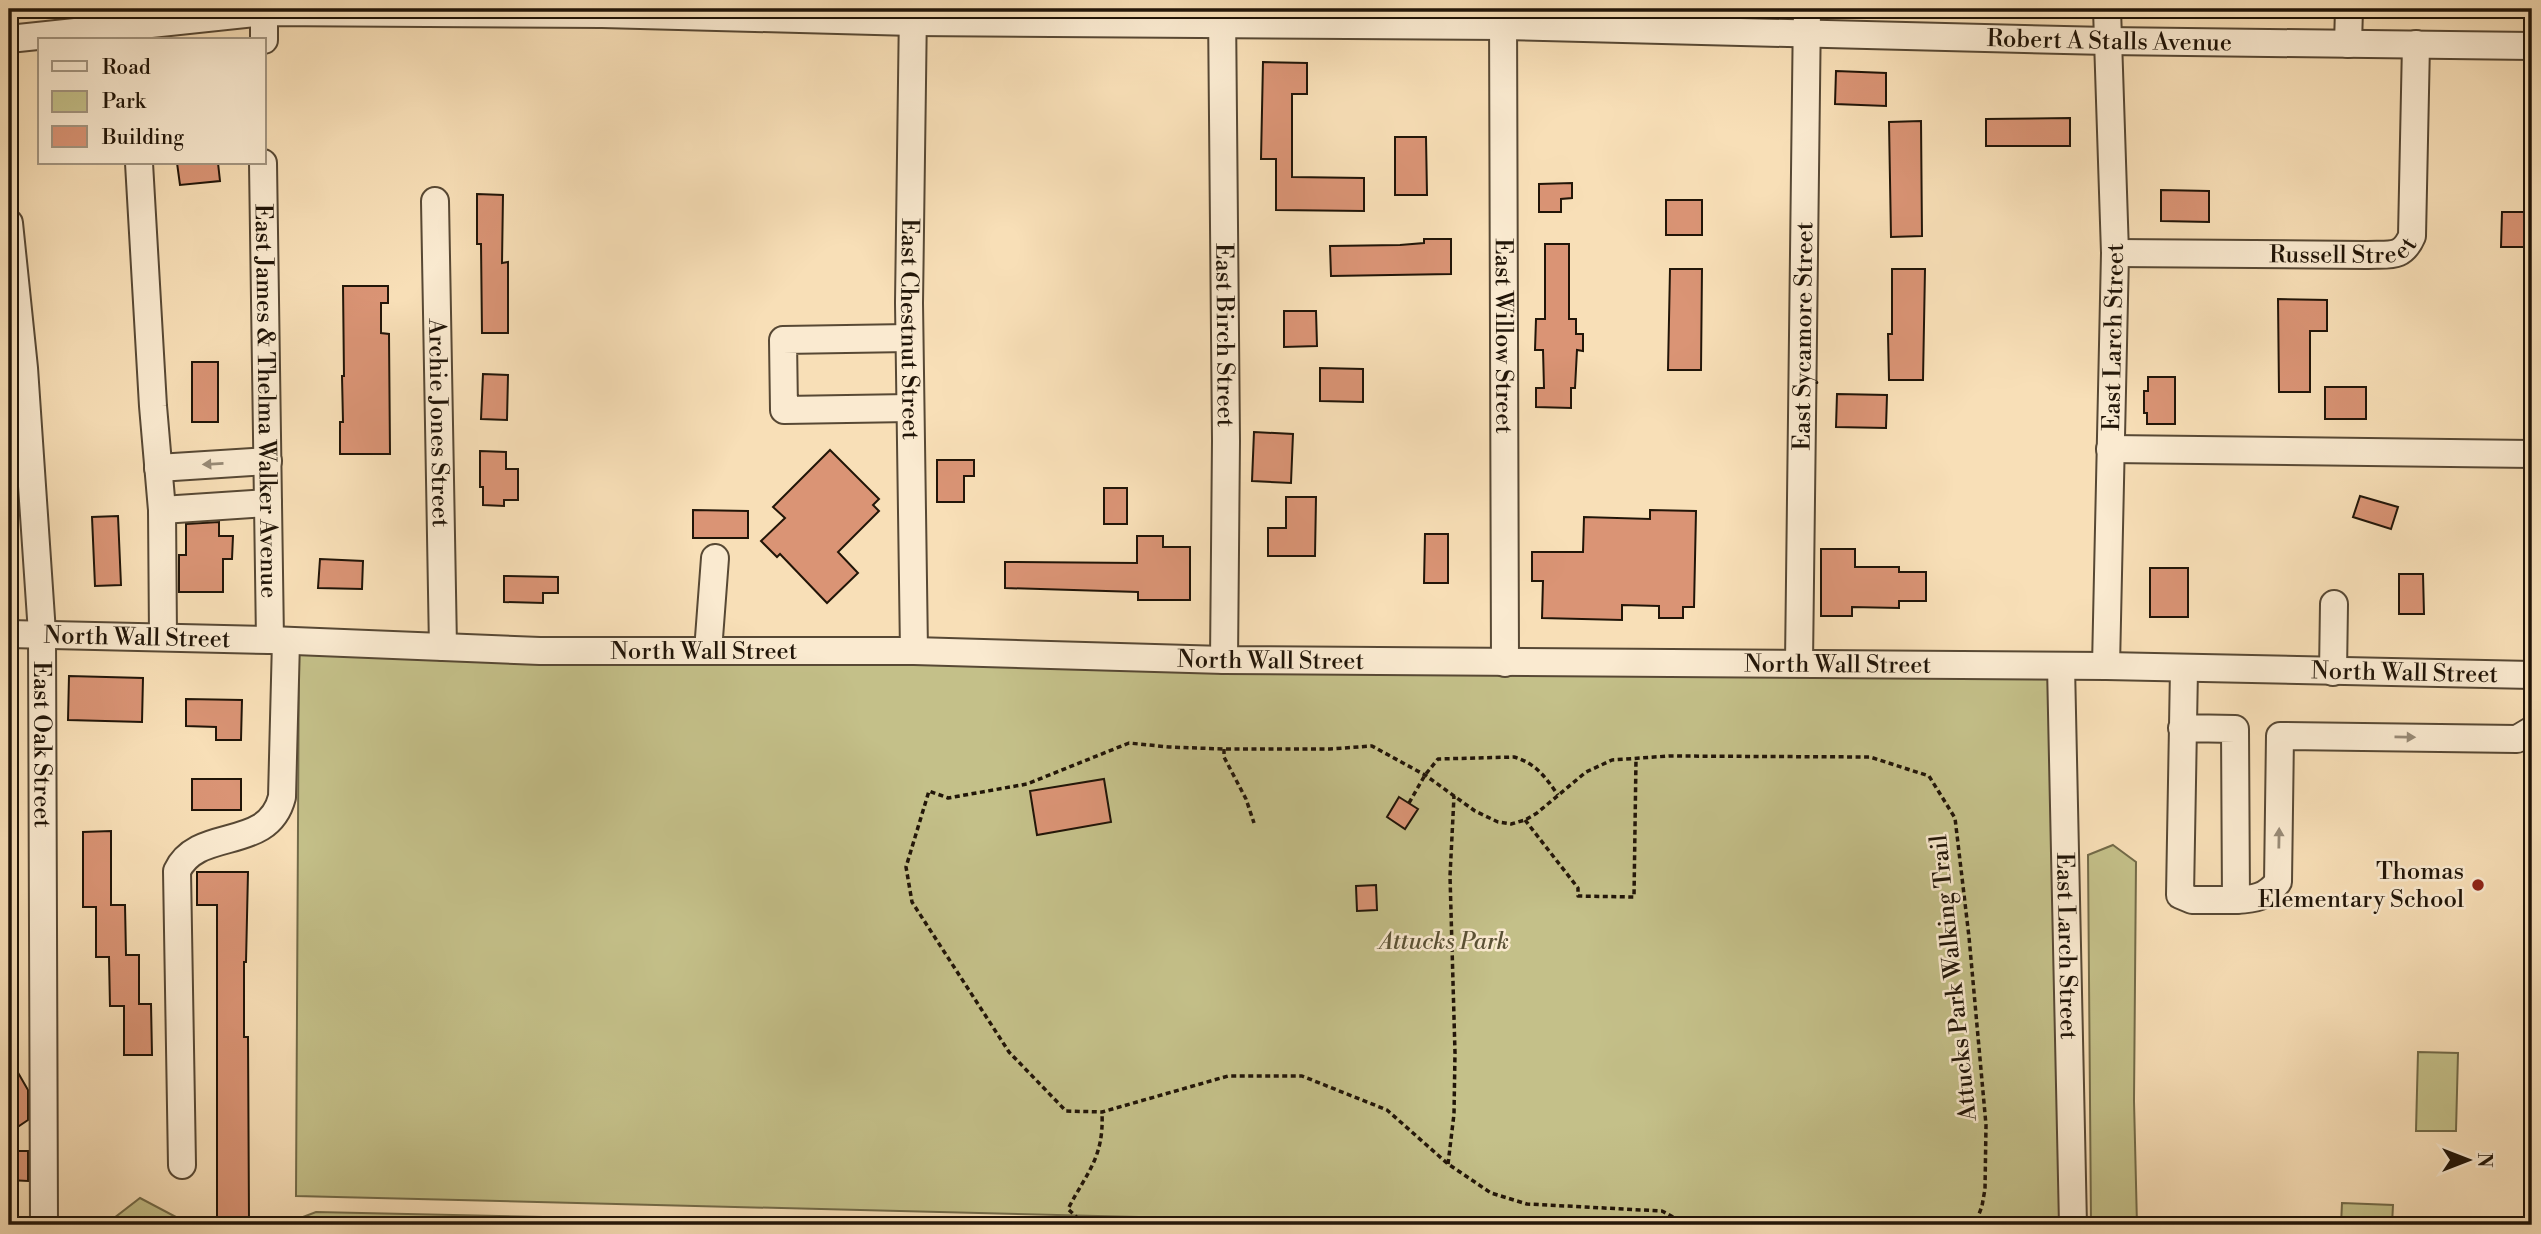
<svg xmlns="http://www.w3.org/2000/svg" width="2541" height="1234" font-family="'Libre Bodoni',serif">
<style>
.green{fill:#c4c089;stroke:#726a48;stroke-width:2}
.building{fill:#da9475;stroke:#211508;stroke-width:2}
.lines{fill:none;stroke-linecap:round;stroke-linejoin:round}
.minor-casing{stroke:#574834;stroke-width:30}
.path{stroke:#211508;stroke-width:3.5;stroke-dasharray:5 3.5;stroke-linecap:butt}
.minor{stroke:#faead0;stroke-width:26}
.oneway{fill:#988a76}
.poi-dot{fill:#8f2418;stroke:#faead0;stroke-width:2.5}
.labels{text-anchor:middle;stroke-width:5;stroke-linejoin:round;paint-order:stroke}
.street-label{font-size:24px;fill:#211508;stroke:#faead0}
.poi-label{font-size:24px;fill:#211508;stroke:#faead0;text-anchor:end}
.park-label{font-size:24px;font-style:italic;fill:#5a5135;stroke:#faead0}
</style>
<rect width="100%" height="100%" fill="#f8dfb7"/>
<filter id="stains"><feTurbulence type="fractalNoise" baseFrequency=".00286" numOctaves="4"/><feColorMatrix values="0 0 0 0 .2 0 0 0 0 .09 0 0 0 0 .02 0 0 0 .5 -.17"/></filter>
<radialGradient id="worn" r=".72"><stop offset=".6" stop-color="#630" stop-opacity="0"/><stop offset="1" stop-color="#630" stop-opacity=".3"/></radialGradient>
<g class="green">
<path d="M299,641l1762,25 12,559h-613l-1164,-29z"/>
<path d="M2113,845l23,17 -2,239 3,124h-46l-3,-370z"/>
<path d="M2418,1052l40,1 -2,78h-40z"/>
<path d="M140,1198l51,27h5h-91z"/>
<path d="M2342,1203l51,2 -1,20h-51z"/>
<path d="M316,1212l368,8 59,5h-461z"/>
</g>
<g class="building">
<path d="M1263,62l44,1v31h-15v83l72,1v33l-88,-1v-51h-15z"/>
<path d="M1836,71l50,2v33l-51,-2z"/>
<path d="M2070,118v28h-84v-27z"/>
<path d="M1921,121l1,115 -31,1 -2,-115z"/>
<path d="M1395,137h31l1,58h-32z"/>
<path d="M177,163h41l2,18 -40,4z"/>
<path d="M1572,183v15l-11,1v13h-22v-28z"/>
<path d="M2161,190l48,1v31l-48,-1z"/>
<path d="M477,194l26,1 -1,68 6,-1v71h-26l-1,-89h-4z"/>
<rect x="1666" y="200" width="36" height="35"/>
<path d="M2502,212h30v35h-31z"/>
<path d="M1424,239h27v35l-120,2 -1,-30 70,-1 24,-2z"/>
<path d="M1545,244h24v75h7v15h7v17l-6,-1 -2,38h-4v20l-35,-1v-19h8l-1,-38h-8l1,-31h9z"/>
<path d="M1670,269h32l-1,101h-33z"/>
<path d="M1892,269h33l-2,111h-34l-1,-46h4z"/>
<path d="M343,286h45v17h-7v30l8,1 1,120h-50v-32h3l-1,-46h2z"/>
<path d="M2278,299l49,1v31h-17v61h-31z"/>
<path d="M1284,311h32l1,35 -33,1z"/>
<rect x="192" y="362" width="26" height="60"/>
<path d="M1320,368l43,1v33l-43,-1z"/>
<path d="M483,374l25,1 -1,45 -26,-1z"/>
<path d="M2148,377h27v47h-28v-11h-3v-22h4z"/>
<rect x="2325" y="387" width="41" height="32"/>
<path d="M1837,394l50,1 -1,33 -50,-1z"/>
<path d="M1254,432l39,2 -2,49 -39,-2z"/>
<path d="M830,450l49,49 -6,6 6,6 -41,41 20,21 -31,30 -47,-49 -3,3 -16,-16 24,-23 -12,-11z"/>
<path d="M480,451l26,1v17h12v31h-14v6l-21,-1v-18h-3z"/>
<path d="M937,460h37v16h-10v26h-27z"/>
<rect x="1104" y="488" width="23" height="36"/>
<path d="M2360,496l38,11 -7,22 -38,-12z"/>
<path d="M1286,497h30l-1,59h-47v-28h18z"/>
<path d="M693,510l55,1v27h-55z"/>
<path d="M1650,510l46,1 -2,96h-11v11h-24v-12l-37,-1v15l-80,-2 1,-37h-11v-29h51l1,-35 66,2z"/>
<path d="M118,516l3,69 -26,1 -3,-69z"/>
<path d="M219,522v14h14l-1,23h-9v33h-44v-37h7v-31z"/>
<path d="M1425,534h23v49h-24z"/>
<path d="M1137,536h26v11h27v53h-52v-8l-133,-4v-26l132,1z"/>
<path d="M1821,549h34v18h44v5h27v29h-27v7l-47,-1v9h-31z"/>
<path d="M320,559l43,2 -1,28 -44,-1z"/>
<rect x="2150" y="568" width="38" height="49"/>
<path d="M2399,574h24l1,40h-25z"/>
<path d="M504,576l54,1v16h-15v10l-39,-1z"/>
<path d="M69,676l74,2 -1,44 -74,-2z"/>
<path d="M186,699l56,1 -1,40h-25v-13l-30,-1z"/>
<rect x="192" y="779" width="49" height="31"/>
<path d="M1104,779l7,43 -74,13 -7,-44z"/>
<path d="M1399,797l19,12 -13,20 -18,-12z"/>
<path d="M111,831v74h14l1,50h13v49h12l1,51h-28v-49h-14l-1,-49h-13v-50h-13v-75z"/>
<path d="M197,872h51l-2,90h-2v75h4l1,183h-32v-315h-20z"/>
<path d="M1376,885l1,25 -20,1 -1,-25z"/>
<path d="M9,1057l19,33v30l-12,8 -7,-12z"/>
<path d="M9,1151h19v30l-19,-1z"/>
</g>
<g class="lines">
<defs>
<g id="minor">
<path id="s1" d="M913,9l-4,294 5,348"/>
<path id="s2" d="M1222,9l4,432 -2,219"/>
<path id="s3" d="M1503,10l2,653"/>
<path id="s4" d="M9,39l255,-27 338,2 311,8 590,4 604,15 425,5"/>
<path d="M264,40v-31"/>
<path d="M2348,44l1,-35"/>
<path d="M139,163l14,243 9,104 1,127"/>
<path id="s5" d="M263,163l7,477"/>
<path id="s6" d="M435,201l8,446"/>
<path id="s7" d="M9,223l15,145 18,265 2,592"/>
<path id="s8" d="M2115,253l252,2c23,-1 35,4 45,-19l4,-192"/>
<path d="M909,338l-126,2 1,70 126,-2"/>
<path d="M2110,449l422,5"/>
<path d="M158,468l110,-7"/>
<path d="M162,510l106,-7"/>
<path id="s9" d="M9,634l261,6 270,11h374l310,9 882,6 426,9"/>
<path d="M708,651l7,-93"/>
<path id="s10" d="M1799,663l8,-654"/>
<path id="s11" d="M2061,666l12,559"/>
<path id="s12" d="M2106,666l9,-413 -8,-244"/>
<path d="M2333,672l1,-68"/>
<path d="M2182,728l53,1 1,171h-44l-12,-5 4,-226"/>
<path d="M2236,900c19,-1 30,-3 42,-18l2,-146 237,3 15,-9"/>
<path d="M182,1165l-5,-294c21,-45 91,-18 105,-74l4,-156"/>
</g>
</defs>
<use href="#minor" class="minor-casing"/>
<g class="path">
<path d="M1224,749v8l22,42 8,24"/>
<path d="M1409,803l16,-28 13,-16 76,-2c22,6 32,21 44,38"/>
<path d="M1525,820l53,68v8l56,1 2,-138"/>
<path d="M1448,1164l6,-50 1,-61 -5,-177 4,-80"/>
<path d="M1085,1225l-17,-16c19,-37 36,-51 34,-96"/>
<path d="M1688,1225l-26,-14 -135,-7 -36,-11 -43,-29 -61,-54 -85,-34h-74l-126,36 -36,-1 -57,-59 -97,-150 -6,-35 23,-76 19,7 79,-14 102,-41 40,4 55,2h106l42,-3 53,29 50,36 23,11 13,2 14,-4 12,-7 49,-41 26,-12 57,-4 201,1 59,19 26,42 14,119 17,188 -1,64 -3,17 -7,19"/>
</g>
<use href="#minor" class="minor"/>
</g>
<defs><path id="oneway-solid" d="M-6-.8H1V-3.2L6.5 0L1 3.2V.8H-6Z" transform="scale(1.75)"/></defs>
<g class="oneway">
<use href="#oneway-solid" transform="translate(213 464) rotate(177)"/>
<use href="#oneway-solid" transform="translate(2405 737) rotate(1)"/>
<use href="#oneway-solid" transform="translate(2279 838) rotate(-89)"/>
</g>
<circle class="poi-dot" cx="2478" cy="885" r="7"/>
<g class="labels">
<g class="street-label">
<text dy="8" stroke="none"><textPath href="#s4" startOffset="2102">Robert A Stalls Avenue</textPath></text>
<text dy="8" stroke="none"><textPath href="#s8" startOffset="228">Russell Street</textPath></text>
<text dy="8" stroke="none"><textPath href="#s1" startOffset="320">East Chestnut Street</textPath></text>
<text dy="8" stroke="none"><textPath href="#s2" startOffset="326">East Birch Street</textPath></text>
<text dy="8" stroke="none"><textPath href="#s3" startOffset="326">East Willow Street</textPath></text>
<text dy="8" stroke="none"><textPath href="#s10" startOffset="327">East Sycamore Street</textPath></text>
<text dy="8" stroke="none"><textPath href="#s12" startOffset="329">East Larch Street</textPath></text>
<text dy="8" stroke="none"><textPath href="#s5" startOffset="238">East James &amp; Thelma Walker Avenue</textPath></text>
<text dy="8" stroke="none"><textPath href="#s6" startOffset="222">Archie Jones Street</textPath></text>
<text dy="8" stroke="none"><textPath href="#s9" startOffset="128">North Wall Street</textPath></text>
<text dy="8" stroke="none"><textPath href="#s9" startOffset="695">North Wall Street</textPath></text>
<text dy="8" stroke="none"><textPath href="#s9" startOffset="1262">North Wall Street</textPath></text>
<text dy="8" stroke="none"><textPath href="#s9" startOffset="1829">North Wall Street</textPath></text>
<text dy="8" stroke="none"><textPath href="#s9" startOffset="2396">North Wall Street</textPath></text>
<text dy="8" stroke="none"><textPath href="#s7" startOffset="523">East Oak Street</textPath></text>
<text dy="8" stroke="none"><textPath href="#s11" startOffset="280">East Larch Street</textPath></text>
<text transform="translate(1953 978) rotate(-96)" y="8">Attucks Park Walking Trail</text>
</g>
<g class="poi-label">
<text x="2464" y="879">Thomas<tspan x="2464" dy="28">Elementary School</tspan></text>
</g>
<g class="park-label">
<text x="1444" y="949">Attucks Park</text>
</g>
</g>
<rect width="2541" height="1234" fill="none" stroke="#f8dfb7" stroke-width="35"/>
<rect x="10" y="10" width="2520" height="1213" fill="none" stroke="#211508" stroke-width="3.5"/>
<rect x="18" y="18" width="2506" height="1199" fill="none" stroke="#211508" stroke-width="2"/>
<rect x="38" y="38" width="228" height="126" fill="#faead0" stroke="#a39580" stroke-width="2"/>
<rect x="52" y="61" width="35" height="10" fill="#faead0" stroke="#a39580" stroke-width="2"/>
<text x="102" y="74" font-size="21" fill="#211508">Road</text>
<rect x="52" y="91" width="35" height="21" fill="#c4c089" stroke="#a39580" stroke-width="2"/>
<text x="102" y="108" font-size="21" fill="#211508">Park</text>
<rect x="52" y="126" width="35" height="21" fill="#da9475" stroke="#a39580" stroke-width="2"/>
<text x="102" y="144" font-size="21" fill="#211508">Building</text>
<g transform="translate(2468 1160) rotate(90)" stroke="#faead0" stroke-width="5" paint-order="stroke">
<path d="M0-5L12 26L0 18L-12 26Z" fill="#211508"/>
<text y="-10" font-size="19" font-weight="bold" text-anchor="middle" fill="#211508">N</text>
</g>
<rect width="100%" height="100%" filter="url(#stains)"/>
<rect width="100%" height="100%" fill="url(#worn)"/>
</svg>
